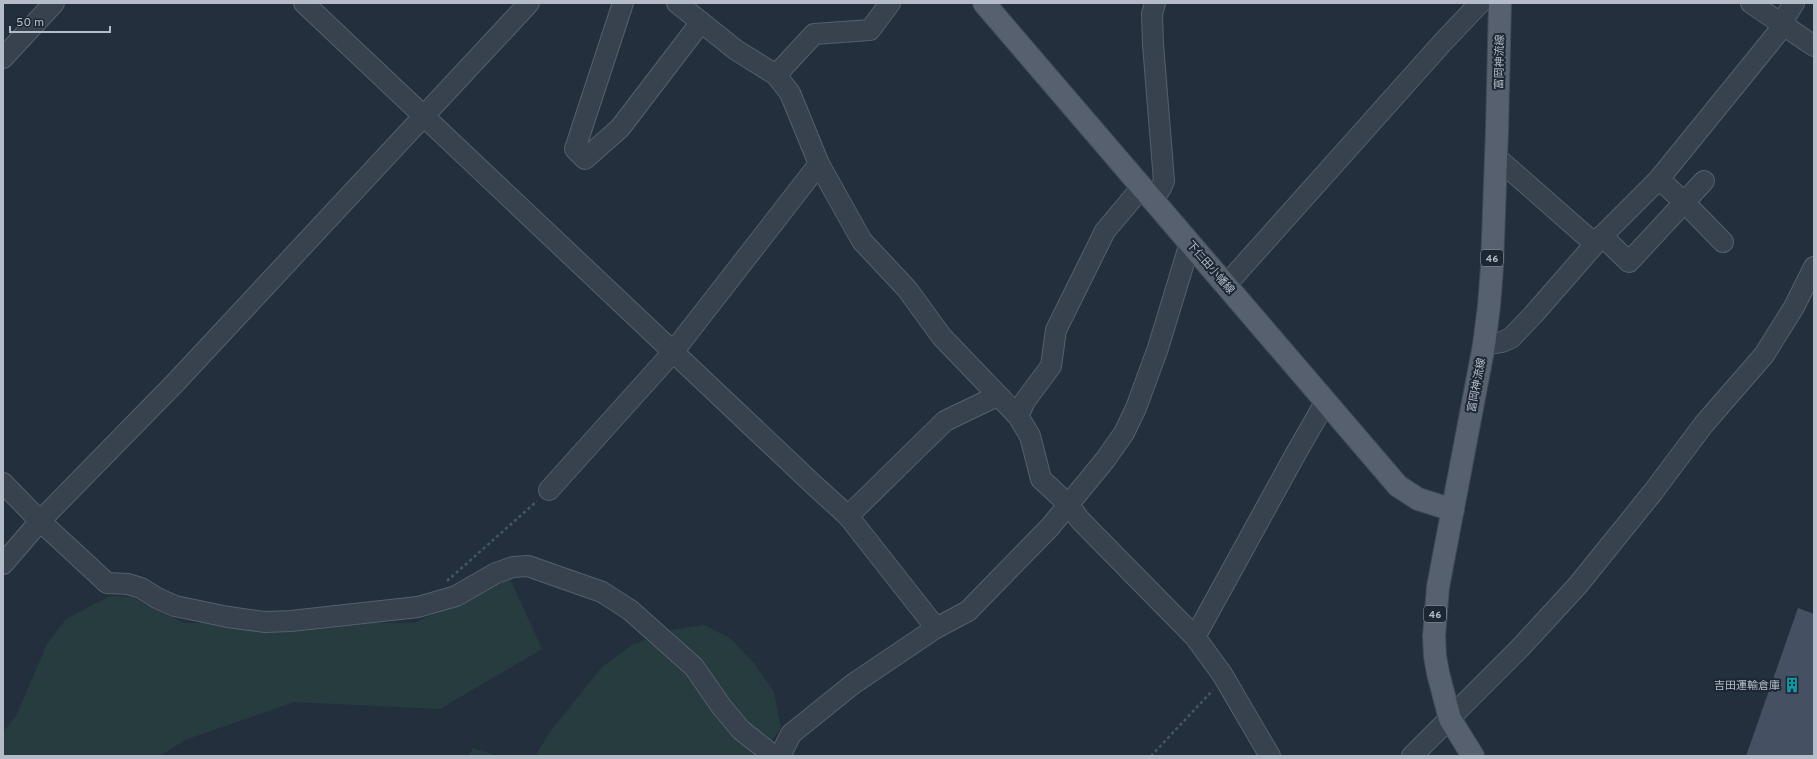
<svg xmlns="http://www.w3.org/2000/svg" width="1817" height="759" font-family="Overpass,'Noto Sans JP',sans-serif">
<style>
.green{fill:#263c3f}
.building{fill:#455162}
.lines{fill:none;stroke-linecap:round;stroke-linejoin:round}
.minor-casing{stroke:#565f6c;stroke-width:22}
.major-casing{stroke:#414a57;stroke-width:24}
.path{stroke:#44595c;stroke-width:2.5;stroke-dasharray:3 3;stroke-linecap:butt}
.minor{stroke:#38414e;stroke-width:20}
.major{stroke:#56606e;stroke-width:22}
.labels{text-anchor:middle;stroke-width:4;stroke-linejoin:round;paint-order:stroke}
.shield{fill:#1d2633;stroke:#878f9c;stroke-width:1}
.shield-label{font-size:10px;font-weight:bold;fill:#b4bcc9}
.street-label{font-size:11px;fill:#b4bcc9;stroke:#1d2633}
.poi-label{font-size:11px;fill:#b4bcc9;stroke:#1d2633;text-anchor:end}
</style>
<rect width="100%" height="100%" fill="#242f3e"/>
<g class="green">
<path d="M510,579l32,70 -102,60 -146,-7 -109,38 -25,16h-157v-24l13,-16 31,-72 19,-25 44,-23 22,1 52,26h230z"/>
<path d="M704,625l27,14 23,24 20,29 7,36 -22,28h-221l-1,-3 13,-21 52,-65 30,-22 39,-15z"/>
<path d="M473,748l25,8h-30z"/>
</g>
<path class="building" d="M1798,608l16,6v142h-68z"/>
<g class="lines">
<defs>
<g id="minor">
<path d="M304,3l510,482 34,31 88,112"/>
<path d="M623,3l-48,146 10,10 35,-31 81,-106"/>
<path d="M677,3l59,47 40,25 14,18 29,71 43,77 45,48 35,48 76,79 12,20 11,43 28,26 11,15 115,117 27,37 48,82"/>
<path d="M1751,3l63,43"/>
<path d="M1781,24l13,-21"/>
<path d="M3,58l51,-55"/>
<path d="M776,75l38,-41 56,-4 20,-27"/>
<path d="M1496,157l99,87"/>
<path d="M1659,179l25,23 39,40"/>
<path d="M1152,199l9,-11 3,-7 -11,-137 -1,-30 3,-11"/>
<path d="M1602,236l27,26 75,-81"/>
<path d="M1226,285l217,-243 37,-39"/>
<path d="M1484,345l18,-3 9,-4 22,-23 69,-79 57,-57 125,-154"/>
<path d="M1018,416l7,-15 26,-35 5,-36 49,-99 37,-44"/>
<path d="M3,483l37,38 67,62 21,1 13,4 16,10 18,8 53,11 37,5 26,-1 127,-14 38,-11 40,-23 17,-6 15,-1 74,26 28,18 64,57 27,39 20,24 33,26"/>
<path d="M549,490l124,-138 146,-188"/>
<path d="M848,516l97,-95 52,-25"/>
<path d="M3,564l37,-43 136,-139 353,-379"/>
<path d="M1195,637l100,-182 31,-54"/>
<path d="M780,756l11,-22 62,-50 83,-56 32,-17 82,-84 55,-67 19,-27 12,-25 22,-60 32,-105"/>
<path d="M1412,756l108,-108 58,-63 75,-93 51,-68 60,-69 30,-48 20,-40"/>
</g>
<g id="major">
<path d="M984,3l414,483 20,13 35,11"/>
<path d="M1473,756l-23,-37 -12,-46 -3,-17 -1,-20 4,-49 46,-242 5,-39 3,-39 5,-137 3,-127"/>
</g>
</defs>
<use href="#minor" class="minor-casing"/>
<use href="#major" class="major-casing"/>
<g class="path">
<path d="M447,581l90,-80"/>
<path d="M1151,756l62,-66"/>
</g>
<use href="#minor" class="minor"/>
<use href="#major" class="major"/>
</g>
<defs>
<symbol id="building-bare" viewBox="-9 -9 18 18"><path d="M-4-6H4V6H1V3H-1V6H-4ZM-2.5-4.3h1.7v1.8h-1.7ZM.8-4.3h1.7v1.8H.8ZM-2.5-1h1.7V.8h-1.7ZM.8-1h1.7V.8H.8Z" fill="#0f9aa8" stroke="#1d2633" stroke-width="2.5" paint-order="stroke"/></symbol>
</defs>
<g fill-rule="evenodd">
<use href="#building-bare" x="1781" y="674" width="22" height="22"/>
</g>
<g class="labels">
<g class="shield">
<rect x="1481" y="250" width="22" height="16" rx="3"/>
<rect x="1424" y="606" width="22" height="16" rx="3"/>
</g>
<g class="shield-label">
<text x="1492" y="262">46</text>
<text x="1435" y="618">46</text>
</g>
<g class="street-label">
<text transform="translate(1499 62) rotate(-89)" y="4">富岡神流線</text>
<text transform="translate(1211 267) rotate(49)" y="4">下仁田小幡線</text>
<text transform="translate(1476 385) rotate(-79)" y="4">富岡神流線</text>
</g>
<g class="poi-label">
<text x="1780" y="689">吉田運輸倉庫</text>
</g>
</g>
<rect width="1817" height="759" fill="none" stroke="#b4bcc9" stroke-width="8"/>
<path d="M10 26v6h100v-6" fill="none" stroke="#b4bcc9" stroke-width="2"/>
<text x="16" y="26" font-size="12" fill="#b4bcc9" stroke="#1d2633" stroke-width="3" paint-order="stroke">50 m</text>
</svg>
